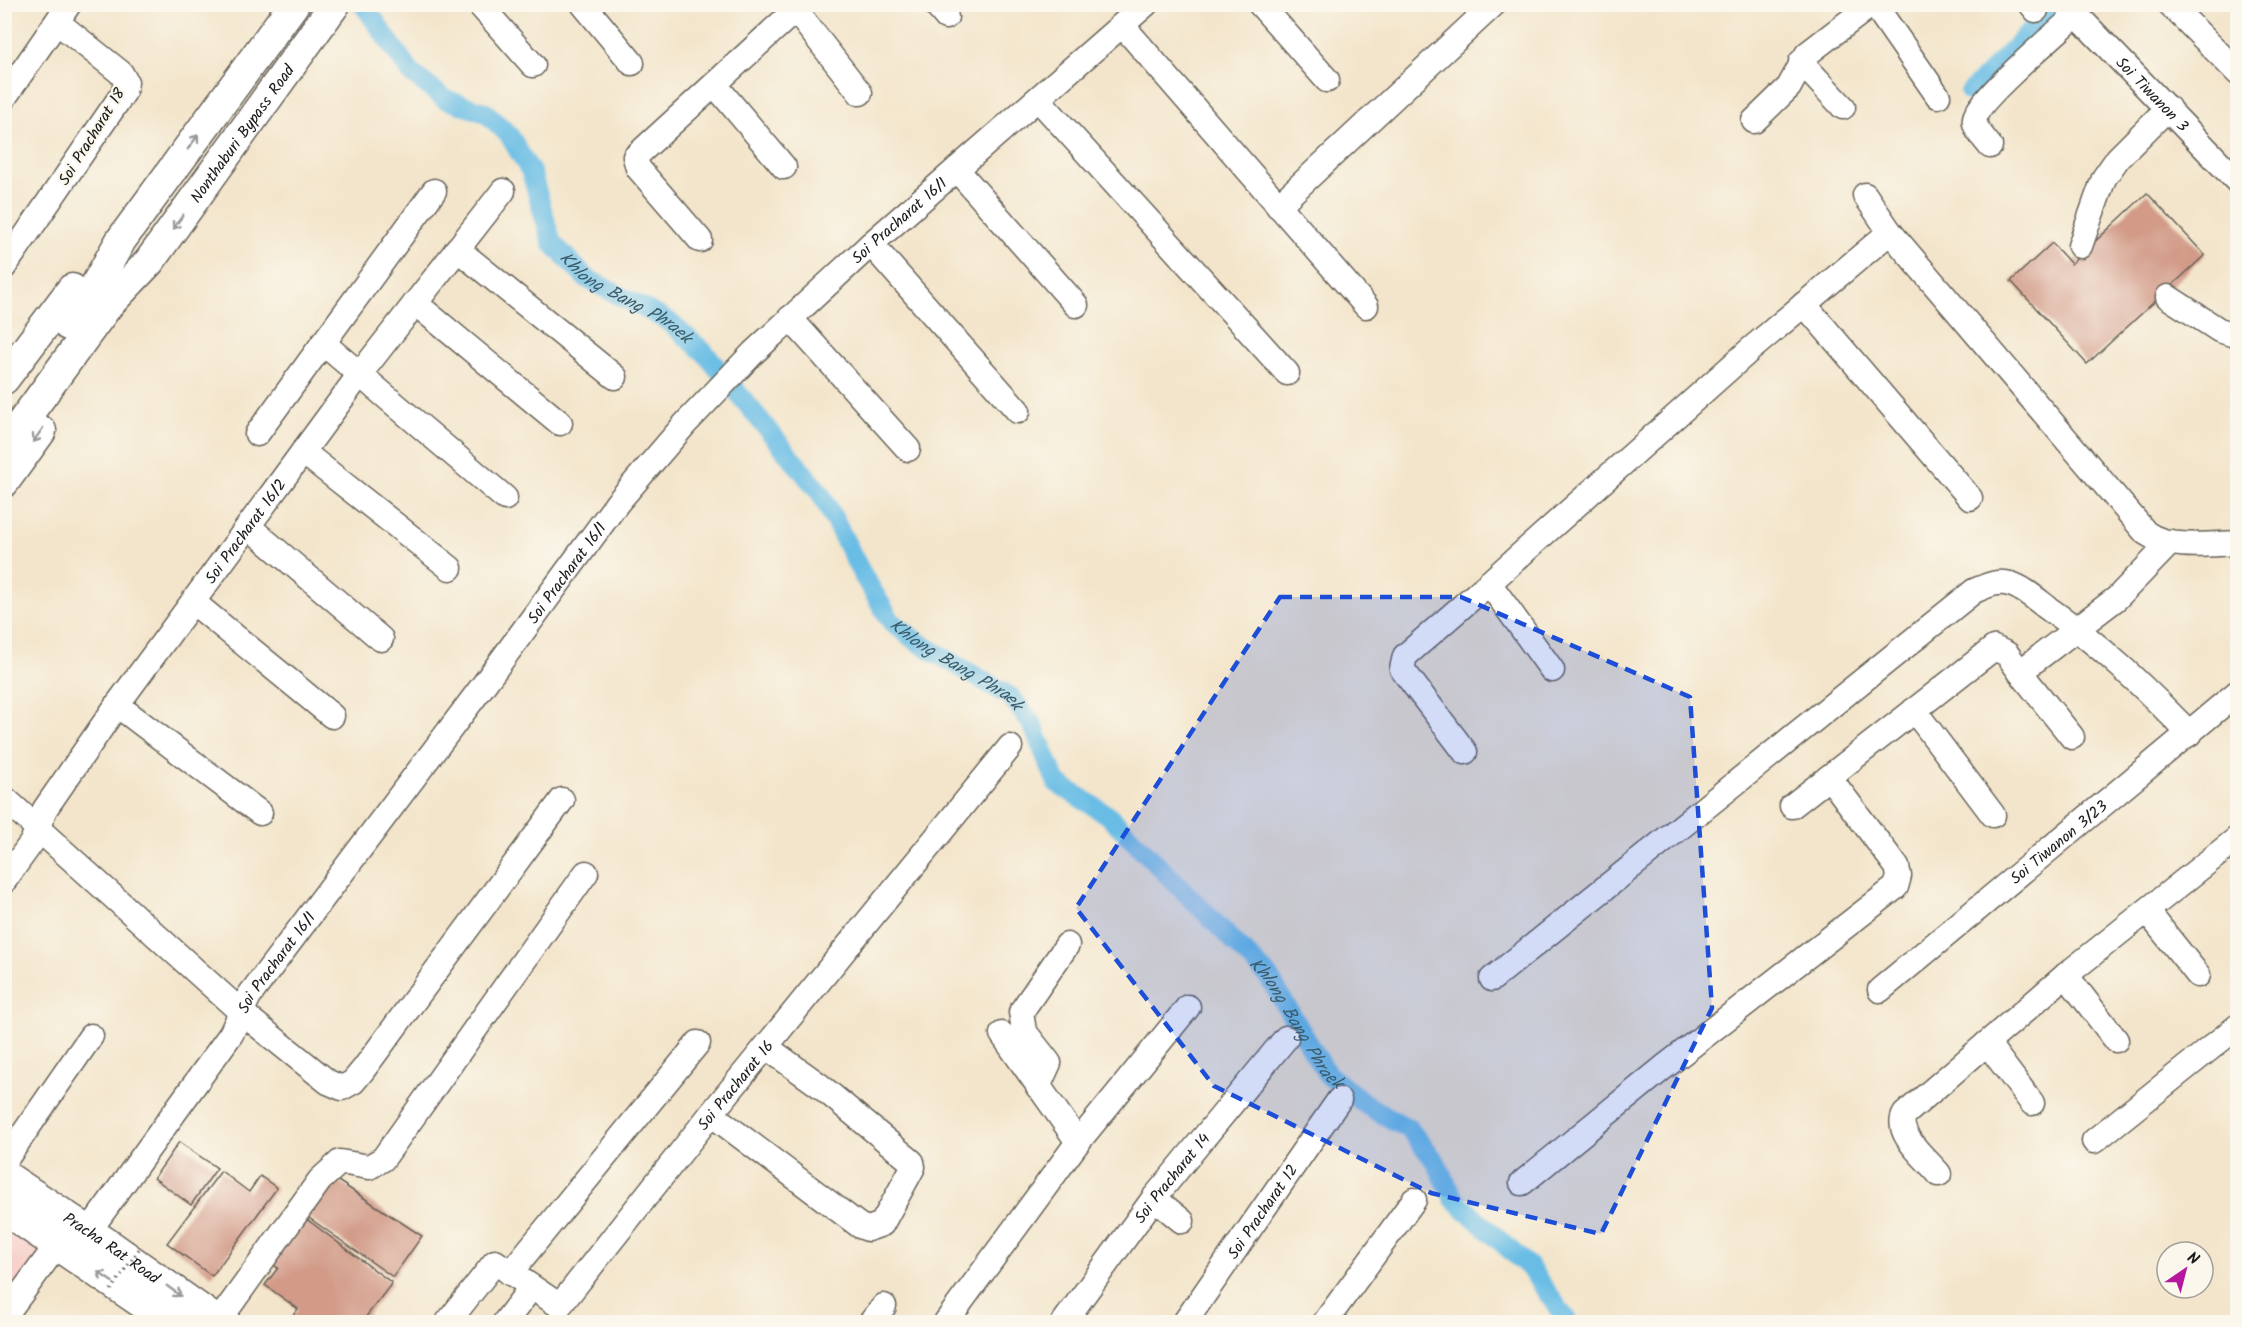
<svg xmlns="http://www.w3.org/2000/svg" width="2242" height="1327" font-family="Kalam,sans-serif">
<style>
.built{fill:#f7d0cb}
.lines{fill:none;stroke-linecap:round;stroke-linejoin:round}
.canal{stroke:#69bde5;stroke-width:20}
.building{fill:#d29a87}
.minor-casing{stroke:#676259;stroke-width:27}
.major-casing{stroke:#676259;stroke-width:33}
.minor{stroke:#fff;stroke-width:24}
.major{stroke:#fff;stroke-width:30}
.path-bridge{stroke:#676259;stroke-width:3;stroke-dasharray:1.5 4.5;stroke-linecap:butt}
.oneway{stroke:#999}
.marked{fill:#1d4ed8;fill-opacity:0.2;stroke:#1d4ed8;stroke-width:4.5;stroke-dasharray:12 8;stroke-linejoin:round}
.labels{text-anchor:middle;stroke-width:4.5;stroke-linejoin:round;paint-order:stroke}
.street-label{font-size:16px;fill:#1c1c1c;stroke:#fbf7ec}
.water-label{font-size:18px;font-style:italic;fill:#3b5c6c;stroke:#fbf7ec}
</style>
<rect width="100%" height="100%" fill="#fbf7ec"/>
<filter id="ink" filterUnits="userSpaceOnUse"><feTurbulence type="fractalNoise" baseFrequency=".0167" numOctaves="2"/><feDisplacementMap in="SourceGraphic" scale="12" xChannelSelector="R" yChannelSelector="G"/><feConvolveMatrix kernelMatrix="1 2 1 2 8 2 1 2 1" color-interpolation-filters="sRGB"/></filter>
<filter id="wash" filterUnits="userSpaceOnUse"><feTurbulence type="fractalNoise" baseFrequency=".008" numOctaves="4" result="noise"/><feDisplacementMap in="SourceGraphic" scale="24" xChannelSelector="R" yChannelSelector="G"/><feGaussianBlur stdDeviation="1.35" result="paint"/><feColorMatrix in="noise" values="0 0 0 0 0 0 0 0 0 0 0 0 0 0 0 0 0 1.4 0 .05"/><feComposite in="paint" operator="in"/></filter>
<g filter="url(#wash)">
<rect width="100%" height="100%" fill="#f3e5cb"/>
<path class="built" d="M4,1220l66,42 -49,60h-16z"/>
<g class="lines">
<g class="canal">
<path id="s1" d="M363,4l48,69 34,26 41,14 23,22 22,37 21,71 34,35 82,43 36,31 117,142 40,78 30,49 25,20 95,56 21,27 25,59 52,33 159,160 59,98 41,32 41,23 27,33 18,37 75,68 39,55"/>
<path d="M1970,92l88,-88"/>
</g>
</g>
<g id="blocks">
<g class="building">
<path d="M2147,193l58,62 -118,109 -76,-83 41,-38 19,21z"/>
<path d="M179,1142l38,26 -26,37 -37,-27z"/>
<path d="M221,1171l28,21 11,-16 17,12 -65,88 -45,-33z"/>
<path d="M335,1179l87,57 -29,41 -91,-64z"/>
<path d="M301,1215l91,68 -30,39h-45l-3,-2 -2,2h-16l-5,-4 7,-9 -33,-24 13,-17 -11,-8z"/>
</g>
</g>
</g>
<g filter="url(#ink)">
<use href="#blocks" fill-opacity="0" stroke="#676259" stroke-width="1.5"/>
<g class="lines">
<defs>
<g id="minor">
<path d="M479,4l54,61"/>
<path d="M583,4l49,59"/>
<path d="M935,4l11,13"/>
<path d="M1260,4l67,76"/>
<path d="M1874,4l64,92"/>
<path d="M2031,4l5,6"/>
<path d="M2170,4l68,69"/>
<path id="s2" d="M2068,6l170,176"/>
<path d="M796,11l64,82"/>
<path d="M1123,26l243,280"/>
<path d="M1801,62l42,45"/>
<path d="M716,86l68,81"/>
<path d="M4,98l65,-94"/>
<path d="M1039,100l248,273"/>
<path d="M1754,121l35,-34 18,-33 65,-50"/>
<path d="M1990,146c-6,-8 -17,-18 -15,-28 3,-19 84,-87 102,-104"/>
<path d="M958,171l118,134"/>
<path d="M1865,195l25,37 256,301c24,17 63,11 92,10"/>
<path d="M1278,206l216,-202"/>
<path d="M700,240l-62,-72 -3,-11 167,-153"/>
<path d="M871,244l147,167"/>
<path d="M2080,246l24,-68 14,-20 50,-50"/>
<path d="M457,249l158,128"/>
<path d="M4,267l120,-175 2,-10 -5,-9 -64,-51"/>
<path d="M2168,297l51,33 19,6"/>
<path d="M415,303l145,120"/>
<path d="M1804,304l166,194"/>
<path d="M790,318l118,131"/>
<path d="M323,343l182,155"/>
<path d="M257,434l177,-243"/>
<path d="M303,452l147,116"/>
<path d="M249,527l132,112"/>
<path d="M193,602l139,114"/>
<path d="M1552,670l-63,-87 262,-234 139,-117"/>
<path d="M117,705l143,108"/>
<path d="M1914,710l79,105"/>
<path d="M2072,737l-52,-65 97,-74 54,-56"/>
<path d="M1465,752l-63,-83 3,-13 84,-73"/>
<path d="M4,798l237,214 87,70 14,6 11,-6 10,-12 199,-270"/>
<path d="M1792,806l202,-158 13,6 13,18"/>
<path id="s3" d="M4,881l28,-39 13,-33 72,-104 243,-331 143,-183"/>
<path d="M2147,911l51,64"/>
<path d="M2066,975l50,65"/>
<path d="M1492,979l482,-388c12,-5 23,-11 36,-7 14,4 27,16 39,25 52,36 96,79 141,125"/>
<path id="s4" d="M1880,990l358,-298"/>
<path d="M1002,1034l76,108"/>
<path d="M1987,1043l45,60"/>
<path d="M1038,1087l11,-24 -25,-32 -3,-19 46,-67"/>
<path d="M711,1114l149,112 8,3 14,-5 31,-57 -1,-5 -93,-77 -53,-38"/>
<path d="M2094,1141l144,-115"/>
<path d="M4,1162l87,-126"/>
<path d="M1939,1174c-12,-15 -46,-41 -34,-60l161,-139 172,-137"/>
<path d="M1522,1183l141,-115 233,-181 3,-11 -2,-9 -68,-90"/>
<path d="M1154,1198l28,23"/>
<path id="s5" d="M89,1231l142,-197 18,-38 233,-309 136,-185 67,-78 68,-71 118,-109 275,-240"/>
<path d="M510,1273l188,-230"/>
<path d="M4,1317l53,-72"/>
<path d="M218,1322l102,-142 20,-18 29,5 14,-8 203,-286"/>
<path id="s6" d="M448,1322l47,-60 62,42h4l150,-190 299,-367"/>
<path d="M505,1322l26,-34"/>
<path d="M871,1322l13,-16"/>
<path d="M946,1322l132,-180 110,-135"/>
<path id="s7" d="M1064,1322l90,-124 132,-160"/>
<path id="s8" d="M1185,1322l154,-222"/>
<path d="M1325,1322l89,-122"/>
</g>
<g id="major">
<path d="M68,325l21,-28 32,-57 173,-236"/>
<path d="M4,379l68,-90"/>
<path id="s9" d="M4,447l104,-142 41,-43 186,-258"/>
<path d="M4,482l37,-51"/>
<path id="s10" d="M4,1175l107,71 107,76"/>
<path d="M4,1209l166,113"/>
</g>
</defs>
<use href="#minor" class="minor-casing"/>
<use href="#major" class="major-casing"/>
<use href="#minor" class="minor"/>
<use href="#major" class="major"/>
<path class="path-bridge" d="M111,1290l28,-41"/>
</g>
<defs><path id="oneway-shaft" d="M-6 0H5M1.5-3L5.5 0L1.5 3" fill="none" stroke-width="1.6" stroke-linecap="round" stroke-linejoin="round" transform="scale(1.5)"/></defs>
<g class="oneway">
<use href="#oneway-shaft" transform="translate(193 142) rotate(-54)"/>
<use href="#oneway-shaft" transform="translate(178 222) rotate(126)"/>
<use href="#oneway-shaft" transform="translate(38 435) rotate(125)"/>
<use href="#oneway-shaft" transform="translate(105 1277) rotate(-146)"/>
<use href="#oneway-shaft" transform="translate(174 1291) rotate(36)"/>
</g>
</g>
<path class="marked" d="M1280,597h181l229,100 22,311 -111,226 -170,-41 -217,-107 -138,-178z"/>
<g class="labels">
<g class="street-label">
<text dy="6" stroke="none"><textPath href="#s2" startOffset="122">Soi Tiwanon 3</textPath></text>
<text dy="6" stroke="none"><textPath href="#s9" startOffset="394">Nonthaburi Bypass Road</textPath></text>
<text transform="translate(91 136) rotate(-58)" y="6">Soi Pracharat 18</text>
<text dy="6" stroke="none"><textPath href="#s5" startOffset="1300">Soi Pracharat 16/1</textPath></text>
<text dy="6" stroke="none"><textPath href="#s3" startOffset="426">Soi Pracharat 16/2</textPath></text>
<text dy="6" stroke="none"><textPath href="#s5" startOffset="814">Soi Pracharat 16/1</textPath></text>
<text dy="6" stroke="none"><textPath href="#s4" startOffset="232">Soi Tiwanon 3/23</textPath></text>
<text dy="6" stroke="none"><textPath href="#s5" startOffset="328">Soi Pracharat 16/1</textPath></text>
<text dy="6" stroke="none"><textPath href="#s6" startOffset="435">Soi Pracharat 16</textPath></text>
<text dy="6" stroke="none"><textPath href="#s7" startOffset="180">Soi Pracharat 14</textPath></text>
<text dy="6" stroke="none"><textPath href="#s8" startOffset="135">Soi Pracharat 12</textPath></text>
<text dy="6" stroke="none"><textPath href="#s10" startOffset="130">Pracha Rat Road</textPath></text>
</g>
<g class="water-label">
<text dy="6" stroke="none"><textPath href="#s1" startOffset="412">Khlong Bang Phraek</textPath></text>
<text dy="6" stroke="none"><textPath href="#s1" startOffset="916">Khlong Bang Phraek</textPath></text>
<text dy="6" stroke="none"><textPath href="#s1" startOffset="1420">Khlong Bang Phraek</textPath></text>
</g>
</g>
<rect width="2242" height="1327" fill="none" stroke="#fbf7ec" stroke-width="24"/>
<g transform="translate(2185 1270) rotate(35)"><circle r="28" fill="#fbf7ec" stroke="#a29f99" stroke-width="1.5"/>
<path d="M0-4.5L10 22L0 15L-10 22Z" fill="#b5179e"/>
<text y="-9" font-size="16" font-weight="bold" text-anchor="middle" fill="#1c1c1c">N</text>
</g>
</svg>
